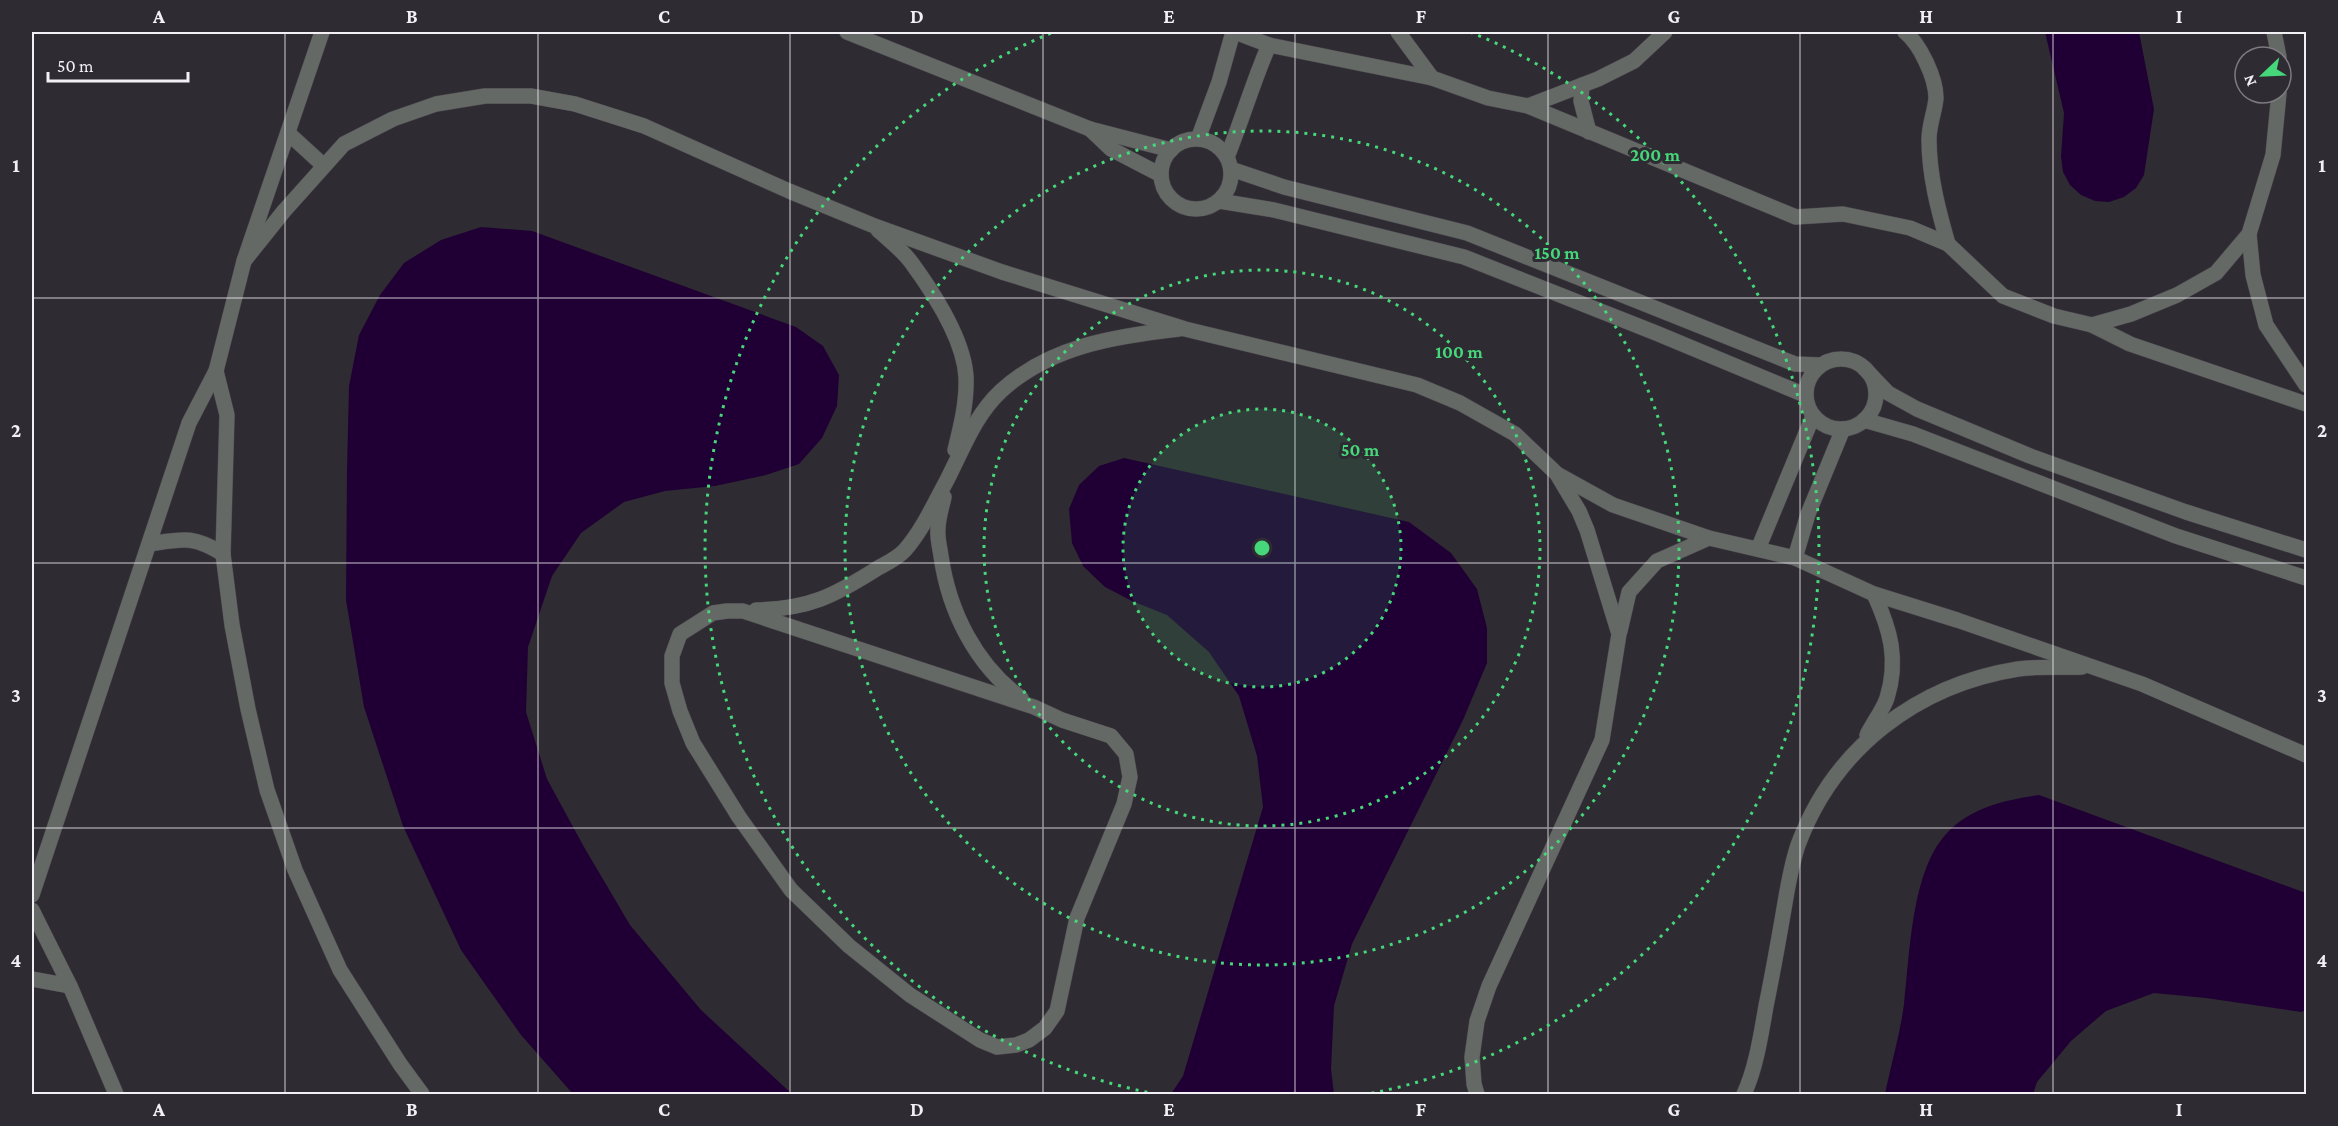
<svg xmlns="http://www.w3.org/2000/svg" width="2338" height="1126" font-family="'Crimson Pro',serif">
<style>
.water{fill:#200034}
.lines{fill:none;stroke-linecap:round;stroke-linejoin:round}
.minor-casing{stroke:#4a474d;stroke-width:16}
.minor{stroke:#656966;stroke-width:15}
.grid{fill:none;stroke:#f2f0f5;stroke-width:1.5;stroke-opacity:0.55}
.ring{fill:none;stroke:#45d77a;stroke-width:3;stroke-dasharray:3 6}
.centre{fill:#45d77a;stroke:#2f2b32;stroke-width:3}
.ring-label{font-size:18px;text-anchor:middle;font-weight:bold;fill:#45d77a;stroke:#2f2b32;stroke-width:6;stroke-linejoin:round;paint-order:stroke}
.neatline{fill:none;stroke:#f2f0f5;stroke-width:2}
.grid-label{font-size:20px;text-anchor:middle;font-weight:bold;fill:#f2f0f5}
</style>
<rect width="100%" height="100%" fill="#2f2b32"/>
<g class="water">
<path d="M2045,32h94l15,77 -10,66 -8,13 -12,9 -15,5 -14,-1 -14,-6 -11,-10 -7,-13 -2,-15 3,-44z"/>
<path d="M481,227l51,4 264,96 27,19 16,29 -2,31 -15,32 -23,26 -33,11 -51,11 -50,5 -41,11 -43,31 -29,43 -24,71 -2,65 21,67 37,68 46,78 71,85 91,84h-219l-52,-59 -60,-85 -58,-124 -39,-119 -18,-107 1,-130 2,-84 10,-51 21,-40 24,-32 37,-23z"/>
<path d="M1124,458l285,64 42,31 26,36 10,39v35l-24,57 -111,224 -18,62 -3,63 3,25h-163l12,-18 80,-269 -6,-51 -18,-60 -30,-44 -42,-37 -35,-14 -27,-14 -22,-21 -11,-23 -3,-34 10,-24 20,-19z"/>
<path d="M2039,795l267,98v117l-5,2 -95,-14 -52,-5 -48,18 -35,30 -34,41 -4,12h-148c6,-29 15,-60 19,-90 6,-50 7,-133 43,-171 24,-26 59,-33 92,-38z"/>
</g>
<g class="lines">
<defs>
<g id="minor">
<path d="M847,32l243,97 81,21"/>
<path d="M1235,32l34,13 163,33 56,20 40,8 268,111 47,-3 67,14 38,16 55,52 51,20 38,9 38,19 176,60"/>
<path d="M1398,32l34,46"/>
<path d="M1905,32c15,12 31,46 31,66 -1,13 -7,27 -7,41 0,36 9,70 19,105"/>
<path d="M2274,32l5,25"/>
<path d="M2281,69v3"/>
<path d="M1582,85l-1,16 8,31"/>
<path d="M1528,106l70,-27 36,-18 31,-29"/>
<path d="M1090,129l21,20 50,26"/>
<path d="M288,133l35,32"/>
<circle cx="1196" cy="174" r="35"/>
<path d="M1198,139l21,-57 14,-50"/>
<path d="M1227,157c15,-37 26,-75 42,-112"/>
<path d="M1231,169l53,18 183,46 328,131 25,1"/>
<path d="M1219,201l55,9 190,47 192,76 149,62"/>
<path d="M878,230c11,10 24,20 33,32 22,30 53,78 55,115 1,25 -5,49 -11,73"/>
<path d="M2249,234l4,41 13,50 40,60"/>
<path d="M244,261l40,-50 60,-67 49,-25 43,-15 49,-8h46l44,8 69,22 145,65 83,34 130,47 183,57 232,56 43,18 55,31 42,40 56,31 96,33 86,20 79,36 83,26 185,64 164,71"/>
<path d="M2092,325l39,-11 46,-19 39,-22 33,-39 24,-79 6,-62"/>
<circle cx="1841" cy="394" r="35"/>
<path d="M1864,368l24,25 29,16 113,47 156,56 120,38"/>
<path d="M216,371l11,44 -4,139 9,71 16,84 19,81 28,80 45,100 60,94 22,30"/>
<path d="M1864,420l49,14 263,102 130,42"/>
<path d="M944,497c-2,10 -6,21 -6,32 -1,9 2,19 3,27 8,56 35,109 80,142"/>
<path d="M149,544c33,-5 44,-9 74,10"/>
<path d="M1758,549l55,-133"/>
<path d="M1795,558l13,-44 35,-85"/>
<path d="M756,610c53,-1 78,-14 122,-42 9,-5 20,-10 27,-18 18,-21 29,-46 42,-70 16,-31 28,-65 54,-89 49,-45 115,-55 178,-62"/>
<path d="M727,611h16l291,96 28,13 49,16 15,18 4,23 -6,27 -47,114 -20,93 -12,17 -16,12 -13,5 -19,2 -17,-7 -70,-45 -61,-49 -58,-56 -52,-73 -46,-74 -13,-32 -8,-28v-27l8,-22 33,-21z"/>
<path d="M1620,631l9,-39 28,-31 52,-23"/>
<path d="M1867,735c6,-12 16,-25 20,-37 12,-39 3,-69 -13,-104"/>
<path d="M32,895l157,-472 27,-52 28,-110 78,-229"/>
<path d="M32,910l38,76 46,108"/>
<path d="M32,979l38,7"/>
<path d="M1477,1094l-3,-10 -2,-27 5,-36 12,-35 29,-63 84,-183 17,-106 -32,-104 -8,-19 -21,-35"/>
<path d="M1744,1094c12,-26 17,-59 22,-88 7,-34 13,-68 19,-103 3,-18 7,-40 13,-58 36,-97 119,-160 220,-176 21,-3 43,-1 64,-2"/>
</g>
</defs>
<use href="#minor" class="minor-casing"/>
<use href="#minor" class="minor"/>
</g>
<path class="grid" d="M285,32v1062M538,32v1062M790,32v1062M1043,32v1062M1295,32v1062M1548,32v1062M1800,32v1062M2053,32v1062M32,298h2274M32,563h2274M32,828h2274"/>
<circle cx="1262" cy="548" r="139" fill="#45d77a" fill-opacity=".12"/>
<g class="ring">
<circle cx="1262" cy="548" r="139"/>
<circle cx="1262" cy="548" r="278"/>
<circle cx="1262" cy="548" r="417"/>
<path d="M1156 1094A556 556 0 0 1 1054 32M1470 32A556 556 0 0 1 1368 1094"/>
</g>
<circle cx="1262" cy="548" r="9" class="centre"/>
<g class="ring-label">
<text x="1655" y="161">200 m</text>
<text x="1557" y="259">150 m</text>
<text x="1459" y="358">100 m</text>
<text x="1360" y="456">50 m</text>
</g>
<rect width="2338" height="1126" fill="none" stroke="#2f2b32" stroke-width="66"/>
<g transform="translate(2263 75) rotate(247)"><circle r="28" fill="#2f2b32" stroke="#7d7a80" stroke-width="1.5"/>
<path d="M0-4.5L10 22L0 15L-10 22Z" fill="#45d77a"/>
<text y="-9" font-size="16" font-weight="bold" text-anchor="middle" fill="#f2f0f5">N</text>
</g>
<path d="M48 72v9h140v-9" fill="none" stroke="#f2f0f5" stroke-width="3"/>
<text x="57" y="72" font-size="18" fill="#f2f0f5" stroke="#2f2b32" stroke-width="4.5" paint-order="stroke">50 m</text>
<rect x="33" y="33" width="2272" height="1060" class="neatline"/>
<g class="grid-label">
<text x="159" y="23">A</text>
<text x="412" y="23">B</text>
<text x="664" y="23">C</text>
<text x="917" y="23">D</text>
<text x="1169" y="23">E</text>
<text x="1421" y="23">F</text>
<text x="1674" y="23">G</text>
<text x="1926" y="23">H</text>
<text x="2179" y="23">I</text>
<text x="16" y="172">1</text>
<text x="2322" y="172">1</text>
<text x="16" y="437">2</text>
<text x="2322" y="437">2</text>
<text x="16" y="702">3</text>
<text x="2322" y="702">3</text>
<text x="16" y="967">4</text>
<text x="2322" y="967">4</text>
<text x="159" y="1116">A</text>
<text x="412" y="1116">B</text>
<text x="664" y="1116">C</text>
<text x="917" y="1116">D</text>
<text x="1169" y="1116">E</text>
<text x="1421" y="1116">F</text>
<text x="1674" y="1116">G</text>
<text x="1926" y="1116">H</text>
<text x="2179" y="1116">I</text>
</g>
</svg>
